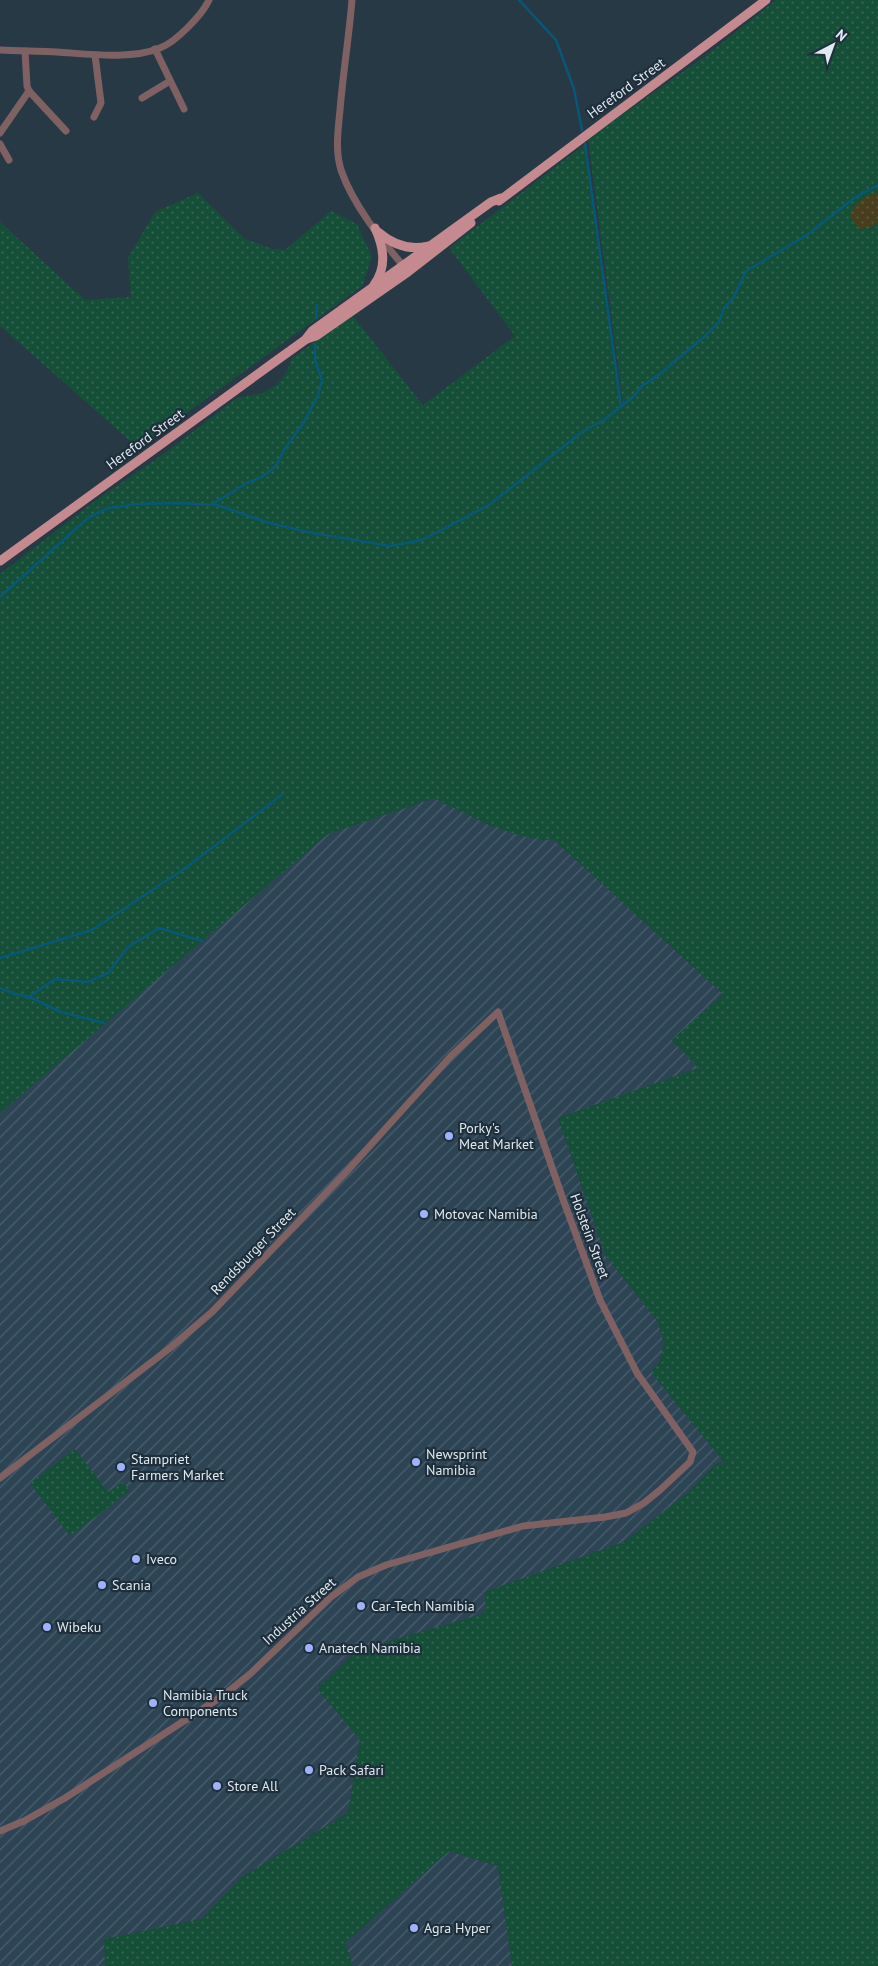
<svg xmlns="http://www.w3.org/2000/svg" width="878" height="1966" font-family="'PT Sans',sans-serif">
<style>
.industrial{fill:url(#industrial-furrows)}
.green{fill:url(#green-dots)}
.sand{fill:url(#sand-dots)}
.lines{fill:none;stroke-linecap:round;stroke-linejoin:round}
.stream{stroke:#075776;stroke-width:2.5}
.minor{stroke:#7f6163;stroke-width:7}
.major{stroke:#c48a8f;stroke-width:9}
.poi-dot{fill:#9fb3fd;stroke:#1e2f3b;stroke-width:2}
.labels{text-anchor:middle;stroke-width:4.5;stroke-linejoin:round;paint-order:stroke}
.street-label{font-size:14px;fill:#dfe9f1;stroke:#1e2f3b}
.poi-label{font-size:14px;fill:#dfe9f1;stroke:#1e2f3b;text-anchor:start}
</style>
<defs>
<pattern id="industrial-furrows" width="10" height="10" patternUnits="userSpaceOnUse" patternTransform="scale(1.25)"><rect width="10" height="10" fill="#2d4455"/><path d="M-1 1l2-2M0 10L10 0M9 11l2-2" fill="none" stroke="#4b5f6e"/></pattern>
<pattern id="green-dots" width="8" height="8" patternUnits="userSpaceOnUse" patternTransform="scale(1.25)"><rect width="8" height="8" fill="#154f38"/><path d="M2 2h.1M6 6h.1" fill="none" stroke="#376855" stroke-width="1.8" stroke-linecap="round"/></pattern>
<pattern id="sand-dots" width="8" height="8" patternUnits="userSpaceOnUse" patternTransform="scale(1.25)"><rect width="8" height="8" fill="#473e1e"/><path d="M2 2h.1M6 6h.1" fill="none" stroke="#615a3f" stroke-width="1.8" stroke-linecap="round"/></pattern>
</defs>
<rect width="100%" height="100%" fill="#283946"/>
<g class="industrial">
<path d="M434,798l55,27 54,15 10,-1 170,155 -51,46 27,28 -141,50 48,138 52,66 6,21 -5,20 -8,9 74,91 -9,1 -28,29 -64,49 -139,50 2,21 -129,37 -41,38 43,51 -12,74 -106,64 -40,42 -97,20v27h-105v-853l212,-183 116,-96z"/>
<path d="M449,1851l49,15 14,100h-159l-8,-23z"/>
</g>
<g class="green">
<path d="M776,0h102v1966h-366l-14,-100 -49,-15 -104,92 8,23h-248l-1,-27 98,-20 40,-42 106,-64 12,-73 -43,-52 42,-38 127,-37 -1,-21 139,-50 64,-49 28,-29 9,-1 -74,-91 8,-9 5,-20 -6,-21 -52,-66 -48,-138 140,-50 -26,-28 51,-46 -170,-155c-32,5 -90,-27 -119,-41l-106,36 -328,279v-539l95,-73 74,-51 68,-52 26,-5 15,-9 9,-12 4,-13 61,-44 71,90 92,-69 -66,-88 135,-103 36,262 3,-3 -35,-265 120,-85z"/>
<path d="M198,193l47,46 27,10 13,1 46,-39 26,13 15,33 -10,29 -224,162 -138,-122v-104l85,78 46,-3 -3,-39 27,-46z"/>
<path d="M75,1449l33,43 15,-10 7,9 -60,45 -40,-53z"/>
</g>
<path class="sand" d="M878,193v29l-7,5 -12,2 -9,-13c4,-13 14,-20 28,-23z"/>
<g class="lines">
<g class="stream">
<path d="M519,0l37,40 18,49 8,41"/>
<path d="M585,144l36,262"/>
<path d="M316,318l1,-13"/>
<path d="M214,503l33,-20 15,-6 14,-11 8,-16 20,-28 14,-27 4,-15 -7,-20v-16"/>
<path d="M0,597l89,-80 19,-9 29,-4 43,-1 37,2 49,17 41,10 83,14 32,-6 67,-35 93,-73 22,-12 30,-24 8,-10 18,-12 44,-37 15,-15 5,-14 10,-11 12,-26 61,-36 47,-37 24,-13"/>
<path d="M0,958l92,-28 92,-61 99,-75"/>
<path d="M0,988l12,5 17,4 32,15 43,11"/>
<path d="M29,997l26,-18 33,3 20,-9 20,-26 31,-19 43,13"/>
</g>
<g class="minor">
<path d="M352,0c-3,37 -9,73 -12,110 -2,20 -5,41 1,60 12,35 41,71 65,99"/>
<path d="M155,49l29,60"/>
<path d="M0,50c19,1 38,1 57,2 31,2 74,8 103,-4 16,-6 42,-33 49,-48"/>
<path d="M25,51l2,35 2,5 37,40"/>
<path d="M142,98l28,-17"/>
<path d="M94,117l7,-14 -6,-48"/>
<path d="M0,133l29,-42"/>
<path d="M0,144l9,16"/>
<path d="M0,1478l170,-130 42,-36 137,-143 102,-113 47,-44 66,190 36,98 37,73 56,79 -3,10 -30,28 -16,13 -18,10 -21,4 -82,9 -137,39 -28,12 -27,20 -81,77 -26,21 -159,103 -41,23 -24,10"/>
</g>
<g class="major">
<path d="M499,201l267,-201"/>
<path d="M378,232c14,12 30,19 50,14"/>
<path d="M374,285c13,-18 10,-37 1,-57"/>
<path d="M307,339l9,-3 92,-64 63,-49"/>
<path d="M0,561l273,-198 32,-23 7,-9 179,-129 10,-4"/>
</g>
</g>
<g class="poi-dot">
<circle cx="449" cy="1136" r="5"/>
<circle cx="424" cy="1214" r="5"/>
<circle cx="416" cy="1462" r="5"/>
<circle cx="121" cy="1467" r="5"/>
<circle cx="136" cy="1559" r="5"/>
<circle cx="102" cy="1585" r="5"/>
<circle cx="361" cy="1606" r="5"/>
<circle cx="47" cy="1627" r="5"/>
<circle cx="309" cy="1648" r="5"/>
<circle cx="153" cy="1703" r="5"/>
<circle cx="309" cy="1770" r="5"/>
<circle cx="217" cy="1786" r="5"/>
<circle cx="414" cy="1928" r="5"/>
</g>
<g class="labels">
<g class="street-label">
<text transform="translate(626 88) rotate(-36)" y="5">Hereford Street</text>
<text transform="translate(145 439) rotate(-36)" y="5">Hereford Street</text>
<text transform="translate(590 1236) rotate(70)" y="5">Holstein Street</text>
<text transform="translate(253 1251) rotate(-46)" y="5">Rendsburger Street</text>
<text transform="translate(299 1611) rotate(-42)" y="5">Industria Street</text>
</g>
<g class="poi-label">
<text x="459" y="1133">Porky's<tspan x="459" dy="16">Meat Market</tspan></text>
<text x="434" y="1219">Motovac Namibia</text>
<text x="426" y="1459">Newsprint<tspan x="426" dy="16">Namibia</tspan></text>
<text x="131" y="1464">Stampriet<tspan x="131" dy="16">Farmers Market</tspan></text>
<text x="146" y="1564">Iveco</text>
<text x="112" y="1590">Scania</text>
<text x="371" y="1611">Car-Tech Namibia</text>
<text x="57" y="1632">Wibeku</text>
<text x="319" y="1653">Anatech Namibia</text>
<text x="163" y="1700">Namibia Truck<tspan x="163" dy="16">Components</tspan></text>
<text x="319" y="1775">Pack Safari</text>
<text x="227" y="1791">Store All</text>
<text x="424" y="1933">Agra Hyper</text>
</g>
</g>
<g transform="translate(833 45) rotate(41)" stroke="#1e2f3b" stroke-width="4" paint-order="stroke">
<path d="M0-4L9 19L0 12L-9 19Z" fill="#dfe9f1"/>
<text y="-8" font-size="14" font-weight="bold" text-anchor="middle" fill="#dfe9f1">N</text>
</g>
</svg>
